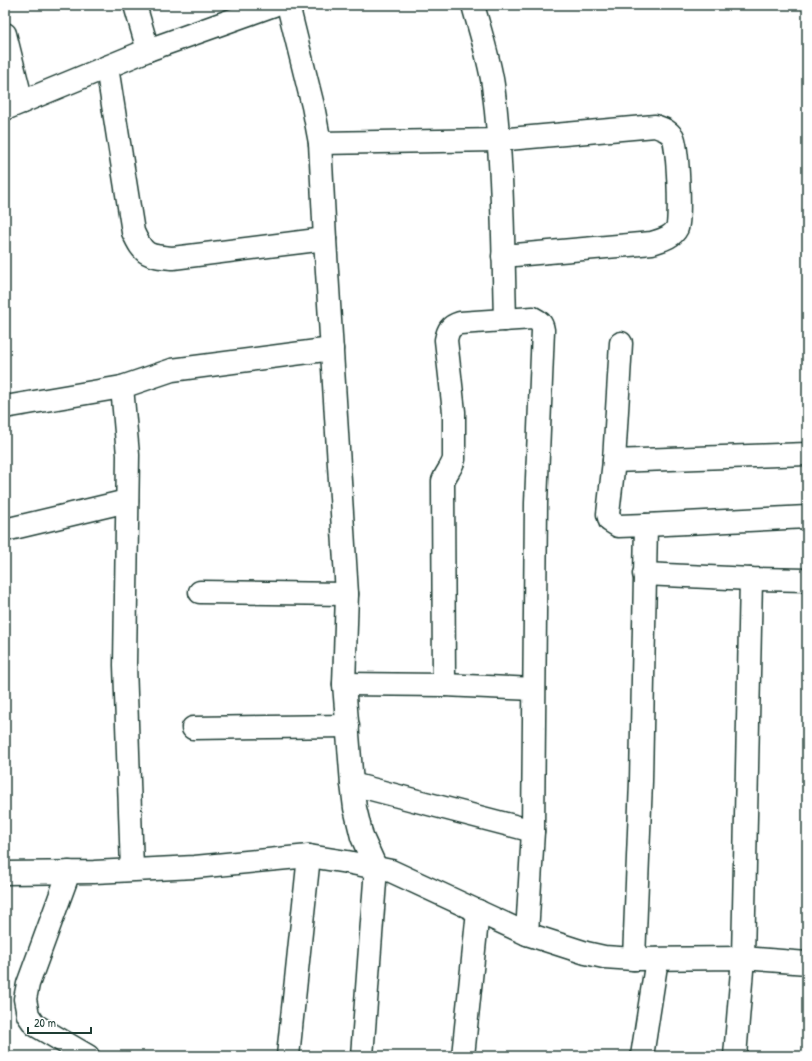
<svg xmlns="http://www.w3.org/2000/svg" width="812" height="1061" font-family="'Patrick Hand',sans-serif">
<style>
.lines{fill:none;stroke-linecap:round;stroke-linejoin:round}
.street-casing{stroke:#1f3d34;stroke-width:25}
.street{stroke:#fff;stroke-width:22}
</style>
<rect width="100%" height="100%" fill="#fff"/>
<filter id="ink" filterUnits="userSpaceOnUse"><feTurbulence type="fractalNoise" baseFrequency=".025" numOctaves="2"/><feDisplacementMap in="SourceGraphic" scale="8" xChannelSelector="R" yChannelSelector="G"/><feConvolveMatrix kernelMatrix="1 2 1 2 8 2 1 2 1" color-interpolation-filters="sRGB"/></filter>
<g filter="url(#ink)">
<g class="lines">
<defs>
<g id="street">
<path d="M135,5l13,45"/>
<path d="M288,5l25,101 7,37 5,96 22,355 -3,90 8,100 3,24 7,29 14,31 -14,188"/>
<path d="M473,5c7,26 16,53 20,80 10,78 10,157 12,235"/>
<path d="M5,34l17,68"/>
<path d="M107,67l26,165c11,24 15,24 40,26l152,-19"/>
<path d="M5,109l143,-59 126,-45"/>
<path d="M320,143l178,-3 157,-14c8,3 13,4 18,11 5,8 8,82 4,91 -5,10 -16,12 -25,15l-149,13"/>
<path d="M621,343l-7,118 -6,53 2,7 8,5 28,-1 -5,256 -7,178"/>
<path d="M5,407l117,-20"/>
<path d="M614,461l193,-7"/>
<path d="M646,525l161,-8"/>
<path d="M5,530l122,-29"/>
<path d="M644,574l107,5 56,1"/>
<path d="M200,592l147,2"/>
<path d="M344,684l100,1 90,4"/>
<path d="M444,685l-1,-204c3,-8 9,-14 11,-22v-47l-8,-72c2,-10 4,-14 14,-17l73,-5c6,3 9,5 10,12l-7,173 -3,328 -6,103"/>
<path d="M193,728l155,-2"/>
<path d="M352,784l181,47"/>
<path d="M132,869l-7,-204 3,-210 -6,-68 50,-17 160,-21"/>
<path d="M69,872l-41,112 -3,15 3,16 7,10 53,31"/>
<path d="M5,873l89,-1 101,-5 114,-11 38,6 44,9 136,63 59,19 18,4 30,2 109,-1 64,5"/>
<path d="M288,1056l21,-200"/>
<path d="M463,1056l15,-145"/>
<path d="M642,1056l15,-97"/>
<path d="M735,1056l8,-98 8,-379"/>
</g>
</defs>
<use href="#street" class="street-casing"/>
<use href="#street" class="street"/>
</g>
</g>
<rect width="812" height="1061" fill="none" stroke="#fff" stroke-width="20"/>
<rect x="10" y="10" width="792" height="1041" fill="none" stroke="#1f3d34" stroke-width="1.5" filter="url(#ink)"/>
<path d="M28 1027v6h63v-6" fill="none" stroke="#1f3d34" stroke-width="2"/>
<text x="34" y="1027" font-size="12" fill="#1f3d34" stroke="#ffffff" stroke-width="3" paint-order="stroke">20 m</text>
</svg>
